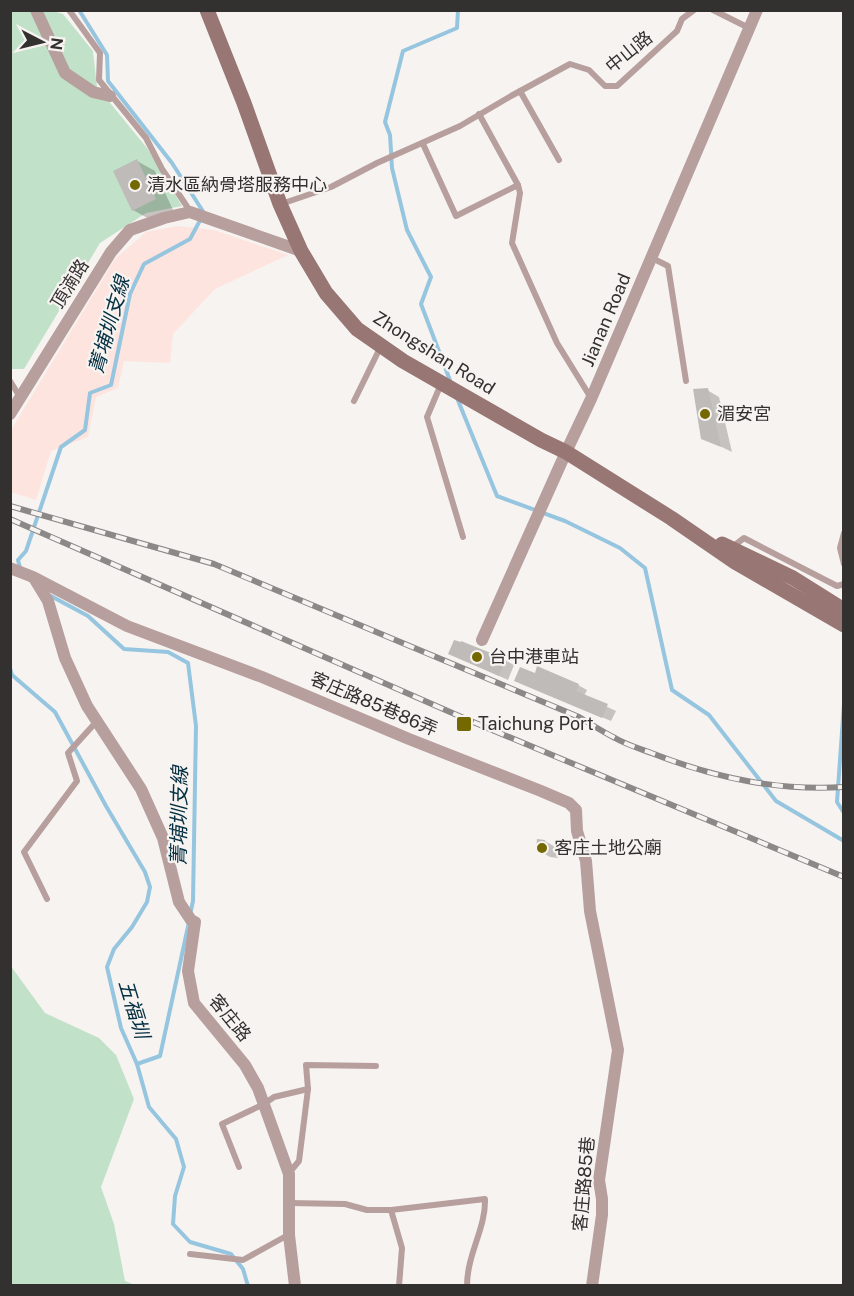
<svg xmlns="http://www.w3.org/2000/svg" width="854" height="1296" font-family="'Public Sans','Noto Sans TC',sans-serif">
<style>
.industrial{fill:#fee4de}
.green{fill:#c2e1c9}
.shadow{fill:#0003}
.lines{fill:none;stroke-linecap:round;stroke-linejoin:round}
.stream{stroke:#96c5df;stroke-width:4}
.building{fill:#bebbb8}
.lane{stroke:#b79f9d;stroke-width:6}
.street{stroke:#b79f9d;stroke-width:12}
.secondary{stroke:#977674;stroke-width:15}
.rail-casing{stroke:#8b8987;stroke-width:6}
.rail{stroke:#f7f3f1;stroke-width:4;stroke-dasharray:11;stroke-linecap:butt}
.poi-dot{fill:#746800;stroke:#f7f3f1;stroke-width:2}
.labels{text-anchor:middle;stroke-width:4.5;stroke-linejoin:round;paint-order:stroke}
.street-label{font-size:18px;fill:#333130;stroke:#f7f3f1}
.poi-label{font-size:18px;fill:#333130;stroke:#f7f3f1;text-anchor:start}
.water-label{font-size:20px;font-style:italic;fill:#053042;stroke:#f7f3f1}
</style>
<rect width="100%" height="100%" fill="#f7f3f1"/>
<path class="industrial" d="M177,226l37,4 74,25 -73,34 -42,45 -3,29 -46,-2 -6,27 -22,9 -8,40 -37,14 -15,49 -25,-8v-62l104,-171 31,-27z"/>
<g class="green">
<path d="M10,11h43l10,3 30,37 4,36 50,61 35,58 -36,7 -46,30 -76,126h-14z"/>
<path d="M10,965l35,48 54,25 17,17 18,44 -33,88 13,37 11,57 10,4h-124z"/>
</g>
<g class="shadow">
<path d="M137,161l18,10 18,39 -22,10 -18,-10z"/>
<path d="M707,390l12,7 13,55 -29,-14z"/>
<path d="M450,654l55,6 9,5 -6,15z"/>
<path d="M525,685h53l9,5 -3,6 32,15 -5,10z"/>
<path d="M545,841l12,7 1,10 -8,-1 -12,-7z"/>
</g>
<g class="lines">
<g class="stream">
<path d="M451,383l-30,-79 10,-27 -24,-47 -15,-62 -2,-33 -5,-13 18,-71 54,-23 1,-18"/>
<path d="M457,398l40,98 68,25 55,27 25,20 27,122 37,25 67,86 68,40"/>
<path d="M20,568l-2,-8 8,-9 35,-104 24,-17 5,-37 21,-8 19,-91 14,-30 46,-25 14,-26 -32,-50 -64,-82 -1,-26 -28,-45"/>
<path d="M49,595l39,21 36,33 44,3 20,11 8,63 -3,175 -3,14"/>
<path d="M10,668l2,7 43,37 51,94 39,66 5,15 -3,15 -15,25 -18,22 -7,18 14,61 16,36 12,43 27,32 8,28 -9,29 -2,28 17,18 41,12 12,15 5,17"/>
<path d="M844,704l-7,98 7,11"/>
<path d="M844,900v8"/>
<path d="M137,1064l23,-8 29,-134"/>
</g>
</g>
<g class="building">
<path d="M137,159l19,40 -24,12 -19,-40z"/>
<path d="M708,388l13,59 -20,-8 -8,-50z"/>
<path d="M454,640l7,2v-1l45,18 -7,17 -51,-22z"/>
<path d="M537,666l42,18 -3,7 32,13 -6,14 -88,-37 6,-14 15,6z"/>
<path d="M537,839l8,1 1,12 -10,-1z"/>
</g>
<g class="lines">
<g class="lane">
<path d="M69,10l31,43 -1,27 47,58 16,31 28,42"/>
<path d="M713,10l36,18"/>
<path d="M520,91l39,69"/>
<path d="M479,114l39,71 2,8 -8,50 45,100 34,55"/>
<path d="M423,144l33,72 62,-31"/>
<path d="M281,204l50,-17 46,-24 83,-37 51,-30 59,-32 19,6 16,16h12l60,-55 5,-12 12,-9"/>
<path d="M652,258l16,8 18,115"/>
<path d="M10,381l10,16"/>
<path d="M441,384l-14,33 36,120"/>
<path d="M354,401l27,-55"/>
<path d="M844,533l-4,15 4,16"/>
<path d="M731,548l13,-10 93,48 7,-2"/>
<path d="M47,899l-23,-47 53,-71 -9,-28 29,-32"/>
<path d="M239,1167l-17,-43 42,-20 10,-7 34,-8 -2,-24 70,1"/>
<path d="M289,1173l10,-12 9,-72"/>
<path d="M289,1203l56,1 22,6h24l94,-11c1,29 -18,55 -18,87"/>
<path d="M391,1210l11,38 -3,38"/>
<path d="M190,1254l53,6 45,-25"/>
</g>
<g class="street">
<path d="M36,10l29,63 28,19 17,4"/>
<path d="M10,414l101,-162 19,-22 34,-12 26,-6 111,39"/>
<path d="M10,568l23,9 94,49 135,51 147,62 132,52 28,12 7,7 1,21 9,30 4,50 28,139 -19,130 3,19v16l-10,71"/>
<path d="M34,578l14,23 17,57 22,48 54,83 22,49 16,64 12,18 4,2 -7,49 6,32 51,62 13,23 31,86v61l6,51"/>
<path d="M482,640l84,-188 25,-53 166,-389"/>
</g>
<g class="secondary">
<path d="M207,10l37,93 36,101 21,47 25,42 31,36 46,32 138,79 25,12 105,66 64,44 109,63"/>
<path d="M722,544l71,34 51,32"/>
</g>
<defs>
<g id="rail">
<path d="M10,506l204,58 365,153c12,7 24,15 36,21 12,7 26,11 39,16 62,24 123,37 190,33"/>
<path d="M10,519l456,200 378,158"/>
</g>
</defs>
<use href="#rail" class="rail-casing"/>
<use href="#rail" class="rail"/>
</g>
<g class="poi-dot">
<circle cx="135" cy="185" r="6"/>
<circle cx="705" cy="414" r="6"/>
<circle cx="477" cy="657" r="6"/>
<rect x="456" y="716" width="16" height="16" rx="3"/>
<circle cx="542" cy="848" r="6"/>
</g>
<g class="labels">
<g class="street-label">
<text transform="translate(629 52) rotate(-39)" y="6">中山路</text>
<text transform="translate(70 284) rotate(-58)" y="6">頂湳路</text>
<text transform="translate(606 320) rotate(-67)" y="6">Jianan Road</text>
<text transform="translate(434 353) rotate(32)" y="6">Zhongshan Road</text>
<text transform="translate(374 704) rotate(23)" y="6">客庄路85巷86弄</text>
<text transform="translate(230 1018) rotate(51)" y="6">客庄路</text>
<text transform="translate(584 1184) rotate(-85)" y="6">客庄路85巷</text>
</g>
<g class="poi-label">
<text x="147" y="191">清水區納骨塔服務中心</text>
<text x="717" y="420">湄安宮</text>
<text x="489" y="663">台中港車站</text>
<text x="478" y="730">Taichung Port</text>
<text x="554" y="854">客庄土地公廟</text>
</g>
<g class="water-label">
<text transform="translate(109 325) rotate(-74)" y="7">菁埔圳支線</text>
<text transform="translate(179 816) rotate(-89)" y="7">菁埔圳支線</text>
<text transform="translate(134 1009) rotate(73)" y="7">五福圳</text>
</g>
</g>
<rect width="854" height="1296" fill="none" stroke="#333130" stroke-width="24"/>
<g transform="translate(42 42) rotate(97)" stroke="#f7f3f1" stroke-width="4.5" paint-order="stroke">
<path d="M0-4.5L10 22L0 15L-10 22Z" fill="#333130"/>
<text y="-9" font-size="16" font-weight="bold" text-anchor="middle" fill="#333130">N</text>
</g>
</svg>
